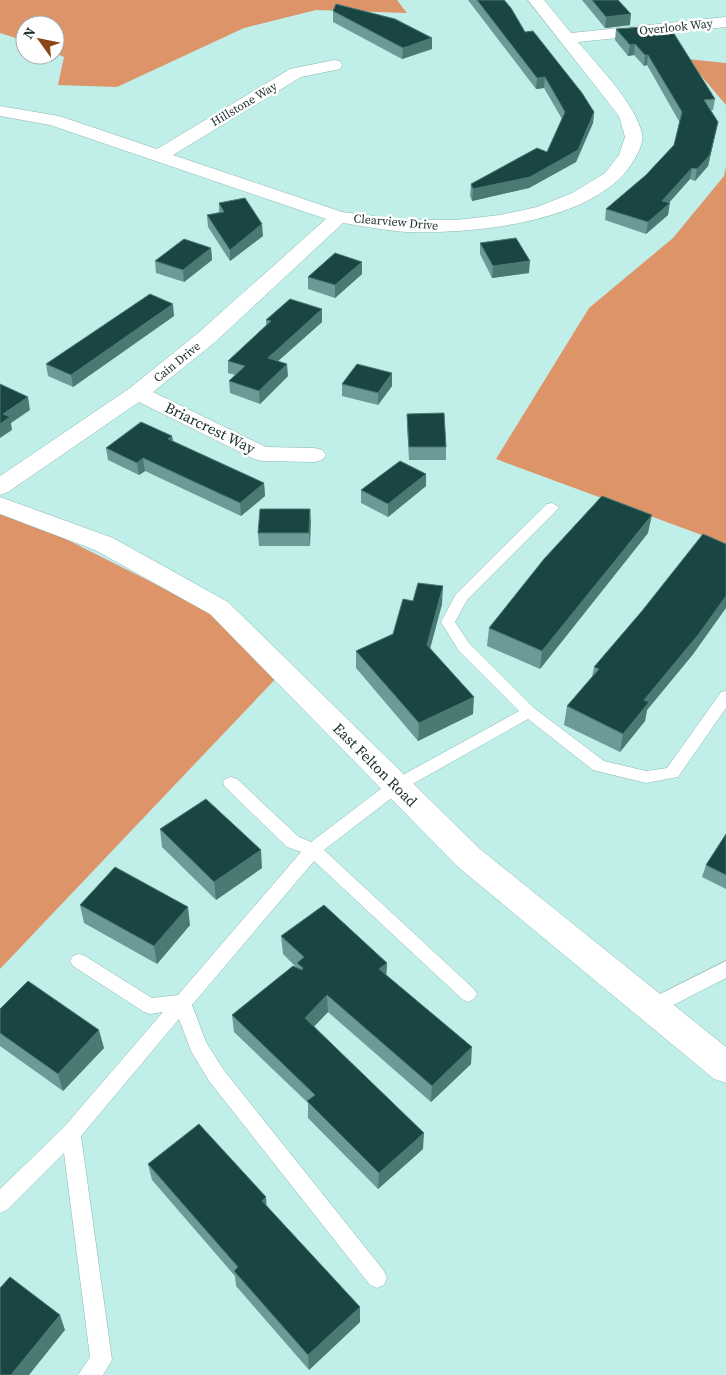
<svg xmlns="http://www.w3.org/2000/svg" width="726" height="1375" font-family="'Source Serif 4',serif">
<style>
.forest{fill:#de9469}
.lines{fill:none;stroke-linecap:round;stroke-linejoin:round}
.lane-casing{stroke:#89b7b1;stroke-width:1}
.street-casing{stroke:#89b7b1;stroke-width:1}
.secondary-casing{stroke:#89b7b1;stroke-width:1}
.lane{fill:#fff;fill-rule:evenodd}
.street{fill:#fff;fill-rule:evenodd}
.secondary{fill:#fff;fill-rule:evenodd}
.wall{fill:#6c9a96}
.shaded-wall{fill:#4b7974}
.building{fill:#194642;stroke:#4b7974}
.labels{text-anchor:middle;stroke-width:5;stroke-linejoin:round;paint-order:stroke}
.far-street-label{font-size:12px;fill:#1c2e2c;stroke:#fff}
.street-label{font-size:15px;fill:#1c2e2c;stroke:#fff}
</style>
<rect width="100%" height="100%" fill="#c0efe9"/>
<g class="forest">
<path d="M0,0h397l10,13 -91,-3 -72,18 -127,59 -59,-2 6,-28 -9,-4v-28h-30v16l-25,-8z"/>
<path d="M687,59l39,4v42z"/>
<path d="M726,167v377l-230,-85 93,-151 84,-70 51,-62z"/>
<path d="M0,506l203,102 79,64 -282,297z"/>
</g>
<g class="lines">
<defs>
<g id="lane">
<path d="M552,503l7,4 -2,3 -90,90 -12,22 14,21 65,65 70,53 42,10 21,-3 54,-76 5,-1v17l-48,69 -32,6 -53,-13 -65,-51 -126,71 -78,60 150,139 3,5 -3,5 -6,3 -6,-3 -148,-138 -122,144 14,37 17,27 161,202 3,7 -3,7 -7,3 -7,-3 -161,-204 -18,-30 -12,-32 -98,117 31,224 -9,15h-25l12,-18 -26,-204 -57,57 -7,3v-24l64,-62 99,-115 -13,2 -6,-2 -71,-46 -3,-5 3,-5 6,-2 6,2 67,42 26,-3 123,-143 -14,-5 -62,-60 -2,-4 2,-4 6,-2 6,2 62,58 12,5 79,-60 129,-71 -60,-60 -18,-29 15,-28 91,-90z"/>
<path d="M726,961v17l-68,35 -6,2 -6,-2 -3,-6 3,-6z"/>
</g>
<path id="street" d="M528,0h16l27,33 155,-16v10l-148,15c20,24 58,62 64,92 2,12 -8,26 -14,35 -41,54 -157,65 -220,63 -22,-1 -44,-6 -65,-9l-129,120 -61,49 113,55 48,1 8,2 4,5 -4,5 -8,2 -52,-1 -8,-2 -115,-57 -131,90 -8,3v-19l130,-88 68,-55 128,-114 -276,-94 -50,-9v-10l59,10 98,33 133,-80 44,-9 6,1 2,4 -2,4 -39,8 -128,78 169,57 64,8h50l44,-5 37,-8 35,-14 33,-20 14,-18 6,-18 -6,-21z"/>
<path id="secondary" d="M0,497l113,41 115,64 252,247 246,198v36l-12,-4 -256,-212 -248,-253 -115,-64 -95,-36z"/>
</defs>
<use href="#lane" class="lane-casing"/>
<use href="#street" class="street-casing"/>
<use href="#secondary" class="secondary-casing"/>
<use href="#lane" class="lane"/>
<use href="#street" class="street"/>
<use href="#secondary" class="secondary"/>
</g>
<g class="wall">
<path d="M468,0h36l21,32 69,80 -1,11 -17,39 -47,26 -57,13 -2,-5 1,-12 76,-32 15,-33 -18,-31 -8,1z"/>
<path d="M582,0h36l12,25 -25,3z"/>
<path d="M333,11l99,38 -30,10 -69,-37z"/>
<path d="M616,29l32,5 67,65 -2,11h-2l7,12 -10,44 -13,15 -5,-2 -21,24 -1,12 -22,19 -41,-14 1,-11 40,-34 28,-30 6,-22 -33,-58 -3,1 -10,-11 -6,1 -13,-16z"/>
<path d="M219,203l44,33 -33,25 -22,-34 -1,-12 12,-3z"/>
<path d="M480,243l49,30 -37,5 -12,-24z"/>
<path d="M211,248l1,12 -28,22 -28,-9 -1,-12z"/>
<path d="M362,274l-27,24 -27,-9v-12z"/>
<path d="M174,316l-101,71 -25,-11 -2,-12z"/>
<path d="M266,320l56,2 -44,39 10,15 -28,28 -30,-11 -1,-12 6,-6 -7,-2v-12l38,-35z"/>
<path d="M342,384l50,2 -14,19 -36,-9z"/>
<path d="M407,414l39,33v13h-37l-2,-34z"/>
<path d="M172,436l1,5 91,42 1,13 -24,20 -96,-45 -6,4 -31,-15 -2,-12z"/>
<path d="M426,486l-38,31 -27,-14v-13z"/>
<path d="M310,509v37h-51l-1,-13z"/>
<path d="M648,533l-108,136 -53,-23 2,-18z"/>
<path d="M442,604l-12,45 43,65 -55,27 -62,-73v-17l37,-17z"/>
<path d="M694,653l-47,57 -2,11 -25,31 -56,-27 3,-19 25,-29 2,-10z"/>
<path d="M160,829l102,39 -46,32 -54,-53z"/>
<path d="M726,834v55l-24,-12 4,-12z"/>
<path d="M80,905l110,20 -33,39 -73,-41z"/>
<path d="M281,936l106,27 -1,13 85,88 -40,38 -103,-90 -14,14 109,123 -45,40 -70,-71v-15l-74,-71 -2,-17 65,-47 -14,-14z"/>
<path d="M0,1009l104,39 -41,43 -63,-45z"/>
<path d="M148,1164l119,42 93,101v15l-51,48 -73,-84 -1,-10 -83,-96z"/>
</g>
<g class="shaded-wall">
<path d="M631,14l-1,11 -25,3 1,-11z"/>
<path d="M432,38v11l-30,10 1,-11z"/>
<path d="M635,44l-1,11 -6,1 2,-11z"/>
<path d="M645,55h3l-1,10 -3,1z"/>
<path d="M545,77l-1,11 -8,1 1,-11z"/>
<path d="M594,112l-1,11 -17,39 -47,26 -57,13 1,-12 57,-12z"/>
<path d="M718,122l-10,44 -13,15 2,-12z"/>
<path d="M692,168l-2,11 -26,29 6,-5 -2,12 -22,19 2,-12 14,-21z"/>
<path d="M262,224l1,12 -33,25v-11z"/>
<path d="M211,248l1,12 -28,22 -1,-12z"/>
<path d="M530,261l-1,12 -37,5 1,-12z"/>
<path d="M362,262v12l-27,24v-13z"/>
<path d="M173,304l1,12 -101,71 -2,-12z"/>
<path d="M322,309v13l-54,48v-12z"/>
<path d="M287,364l1,12 -28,28 -1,-13z"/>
<path d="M392,373v13l-14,19v-12z"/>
<path d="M28,397l2,13 -19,13 1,7 -12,8v-14l3,-10z"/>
<path d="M172,436l2,12 -6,-9z"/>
<path d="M143,458l2,13 -6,4 -2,-12z"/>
<path d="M426,474v12l-38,31v-13z"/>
<path d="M264,483l1,13 -24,20 -1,-13z"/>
<path d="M310,509l1,13 -1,24 -1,-13z"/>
<path d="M652,515l-4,18 -108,136 2,-18z"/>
<path d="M443,586l-1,18 -16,59 1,-18z"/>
<path d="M726,596v12l-32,45 -47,57 -2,11 -25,31 3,-18 21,-34z"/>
<path d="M474,697l-1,17 -55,27 1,-18z"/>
<path d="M261,850l1,18 -46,32 -2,-18z"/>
<path d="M188,907l2,18 -33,39 -3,-18z"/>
<path d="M387,963l-1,17 -7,-11z"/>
<path d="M327,995l1,17 -22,23 -1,-17z"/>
<path d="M99,1030l5,18 -41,43 -5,-17z"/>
<path d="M472,1047l-1,17 -40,38 1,-16z"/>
<path d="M424,1133l-1,16 -45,40 1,-16z"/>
<path d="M266,1197l1,16 -5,-12z"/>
<path d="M360,1307v15l-51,48 -1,-15z"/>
<path d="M60,1315l5,15 -36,45h-18z"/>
</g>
<g class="building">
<path d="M477,0h27l7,8 14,24 8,-1 49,62 12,19 -16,38 -48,27 -57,12 -2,-5 66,-36 10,4 18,-40 -20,-35 -8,1z"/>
<path d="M592,0h26l13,14 -25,3z"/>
<path d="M336,4l59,15 37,19 -29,10 -70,-37z"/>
<path d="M642,27l6,7 25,-2 42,67 -11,1 14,22 -8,33 -13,14 -5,-1 -30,33 8,2 -22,19 -42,-13 40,-34 28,-30 8,-33 -34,-57h-3l-10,-11 -5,1 -14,-16z"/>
<path d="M245,198l17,26 -32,26 -23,-35 17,-3 -5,-9z"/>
<path d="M516,238l14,23 -37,5 -13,-23z"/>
<path d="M184,239l27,9 -28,22 -28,-9z"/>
<path d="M335,253l27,9 -27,23 -27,-8z"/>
<path d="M150,294l23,10 -102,71 -25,-11z"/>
<path d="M290,299l32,10 -54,49 19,6 -28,27 -30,-10 16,-15 -17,-5 43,-40 -5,-1z"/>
<path d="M357,364l35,9 -14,20 -36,-9z"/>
<path d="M0,384l28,13 -25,17 7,3 -10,7z"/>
<path d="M444,413l2,34h-37l-2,-33z"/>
<path d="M141,422l31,14 -4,3 96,44 -24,20 -97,-45 -6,5 -31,-15z"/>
<path d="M400,461l26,13 -38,30 -27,-14z"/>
<path d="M602,496l50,19 -110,136 -53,-23 55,-69z"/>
<path d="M260,509h50l-1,24h-51z"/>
<path d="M703,534l23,10v52l-28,39 -54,65 5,2 -26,32 -56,-28 32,-37 -5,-2 48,-56z"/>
<path d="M418,583l25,3 -16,59 47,52 -55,26 -63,-72 37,-17 10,-35 10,2z"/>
<path d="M206,799l55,51 -47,32 -54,-53z"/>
<path d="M726,834v41l-20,-10z"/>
<path d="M115,867l73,40 -34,39 -74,-41z"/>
<path d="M324,905l63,58 -8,6 93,78 -40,39 -105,-91 -22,23 119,115 -45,40 -72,-72 8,-6 -83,-80 61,-49 9,4 1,-2 -6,-5 7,-6 -23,-21z"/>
<path d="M28,981l71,49 -41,44 -58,-41v-24z"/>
<path d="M199,1124l67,73 -4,4 98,106 -52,48 -74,-84 4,-4 -90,-103z"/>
<path d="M10,1277l50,38 -49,60h-11v-87z"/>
</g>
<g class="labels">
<g class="far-street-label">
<text transform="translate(676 27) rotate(-6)" y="4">Overlook Way</text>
<text transform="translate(244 104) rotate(-31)" y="4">Hillstone Way</text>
<text transform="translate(396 222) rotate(5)" y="4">Clearview Drive</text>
<text transform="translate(177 362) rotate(-39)" y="4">Cain Drive</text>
</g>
<g class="street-label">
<text transform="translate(210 428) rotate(26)" y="5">Briarcrest Way</text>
<text transform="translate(375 765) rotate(45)" y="5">East Felton Road</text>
</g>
</g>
<g transform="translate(40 40) rotate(303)"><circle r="24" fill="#ffffff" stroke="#a4abab"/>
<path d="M0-4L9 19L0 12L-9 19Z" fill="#8b471a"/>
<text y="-8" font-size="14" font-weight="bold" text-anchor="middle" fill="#1c2e2c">N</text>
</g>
</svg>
